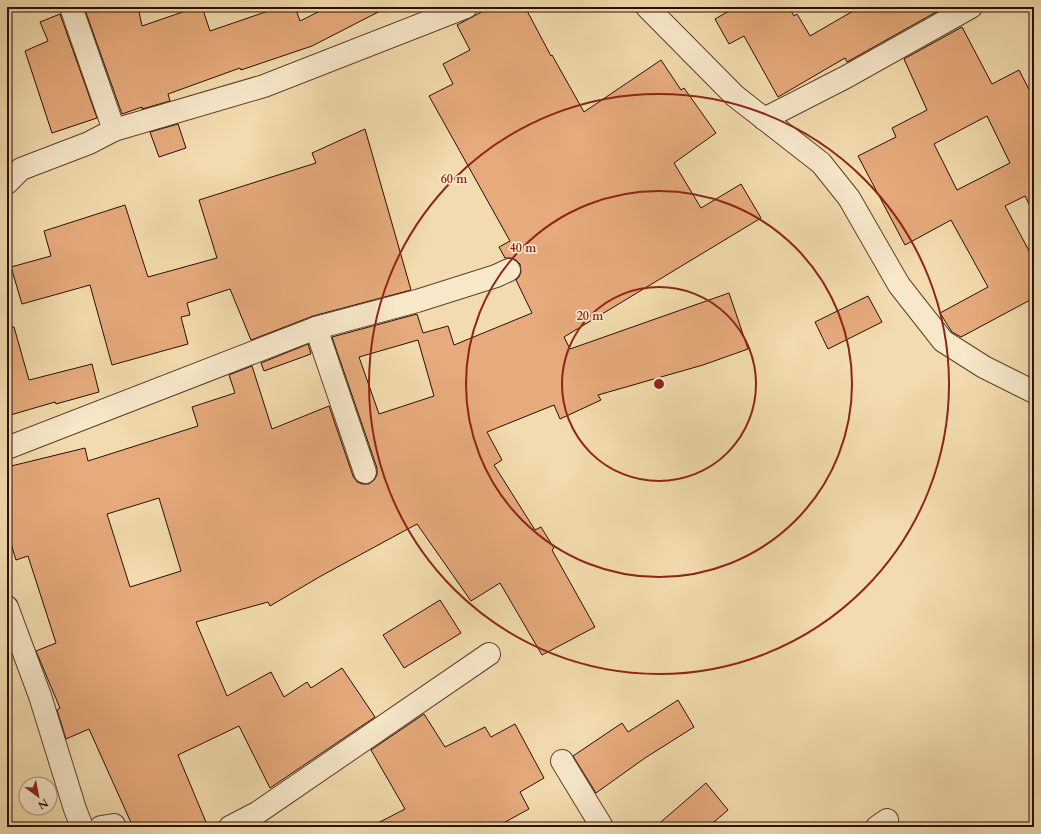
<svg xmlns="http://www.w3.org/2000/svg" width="1041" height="834" font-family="Cardo,serif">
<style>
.building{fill:#e6aa7c;stroke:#2d0d01;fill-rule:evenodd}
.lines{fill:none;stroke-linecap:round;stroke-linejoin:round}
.minor-casing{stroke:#5e402c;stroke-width:24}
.minor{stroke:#f7e8ca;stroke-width:22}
.ring{fill:none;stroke:#8f2418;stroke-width:2}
.centre{fill:#8f2418;stroke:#f7e8ca;stroke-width:2}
.ring-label{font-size:12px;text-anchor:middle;font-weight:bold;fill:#8f2418;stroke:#f7e8ca;stroke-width:3.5;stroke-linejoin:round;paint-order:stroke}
</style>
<rect width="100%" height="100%" fill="#f2dbae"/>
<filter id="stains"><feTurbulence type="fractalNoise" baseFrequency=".005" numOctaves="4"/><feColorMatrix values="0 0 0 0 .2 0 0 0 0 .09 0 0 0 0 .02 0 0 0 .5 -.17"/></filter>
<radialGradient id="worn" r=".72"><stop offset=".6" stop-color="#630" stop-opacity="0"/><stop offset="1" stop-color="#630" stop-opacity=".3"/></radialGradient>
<g class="building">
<path d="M84,7h54l4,19 55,-19h5l8,24 70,-24h15l5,14 28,-14h60l-76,39 -71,24 -1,-2 -72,26 2,7 -28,8v-2l-20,7z"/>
<path d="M491,7h34l26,49 1,-1 32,57 77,-52 20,30 3,-2 32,45 -42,30 27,45 40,-24 20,34 -197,119 6,12 159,-56 19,56 -45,16 -105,30 3,5 -41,19 -6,-14 -67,27 15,28 -8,5 41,65 6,-3 13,21 -2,2 43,77 -53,28 -42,-72 -29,18 -54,-77 -96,52 -51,30 -2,-4 -72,20 31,74 44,-24 13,25 23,-15 4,6 31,-20 33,49 -105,71 -31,-62 -61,29 30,72h-75l-44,-98 -23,10 -9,-29 3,-2 -24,-57 20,-8 -28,-87 -12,4 -9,-29v-64l78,-19 3,13 110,-35 -6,-19 43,-14 -6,-18 23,-9 20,63 57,-23 24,70 4,6 5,2h7l5,-4 3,-5v-7l-45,-131 85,-23 6,19 25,-7 6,19 78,-32 -16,-33 3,-3 2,-5 -1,-8 -4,-4 -5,-2h-6l-6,-11 11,-6 -81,-145 24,-12 -10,-20 27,-14 -13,-25zM418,340l16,56 -55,18 -20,-57zM159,498l22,73 -51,16 -23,-73z"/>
<path d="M736,7h53l5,9 3,-2 13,22 50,-29h85l-98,55 -2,-4 -67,39 -34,-61 -15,8 -14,-25z"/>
<path d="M60,14l37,104 -45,15 -27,-82 23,-10 -8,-19z"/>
<path d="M962,27l30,57 27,-14 15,29v115l-9,-18 -20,10 29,54v38l-73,39 -9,-5 -12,-19 48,-26 -37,-67 -46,25 -47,-89 38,-19 -4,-9 35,-18 -23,-51zM987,116l23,47 -53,27 -23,-46z"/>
<path d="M178,124l8,24 -27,9 -9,-25z"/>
<path d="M365,129l46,161 -98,26 -62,24 -21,-51 -43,14 3,12 -9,2 7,27 -76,21 -22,-80 -68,19 -11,-37 40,-11 -7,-25 81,-26 23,72 69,-19 -18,-58 117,-37 -4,-10z"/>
<path d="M868,296l14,26 -54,27 -13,-27z"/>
<path d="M14,327l15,53 63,-16 7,28 -43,12 -1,-2 -48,14v-88z"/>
<path d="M308,344l3,10 -47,17 -3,-8z"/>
<path d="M440,600l21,33 -57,35 -21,-33z"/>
<path d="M678,700l16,27 -49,31 -49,35 -23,-37 49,-33 6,9z"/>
<path d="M424,714l21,33 40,-20 6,10 24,-13 29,54 -24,14 9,17 -33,18h-126l35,-18 -34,-59z"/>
<path d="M706,783l22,27 -20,17h-53z"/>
</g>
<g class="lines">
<defs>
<g id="minor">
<path d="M71,7l43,123"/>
<path d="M647,7l88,89 86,67 28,35 50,87 44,56 41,26 50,25"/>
<path d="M764,119l82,-42 125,-70"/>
<path d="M7,183l14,-14 68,-26 25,-13 150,-44 202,-79"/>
<path d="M316,328l49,144"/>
<path d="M7,448l309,-120 101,-27 79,-25 13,-6"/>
<path d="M7,607l33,89 35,113 7,18"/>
<path d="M562,761l40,66"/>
<path d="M101,827l13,-2v2"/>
<path d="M230,827l27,-14 232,-159"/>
<path d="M877,827l10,-7"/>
</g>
</defs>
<use href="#minor" class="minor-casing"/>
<use href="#minor" class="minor"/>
</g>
<g class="ring">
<circle cx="659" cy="384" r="97"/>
<circle cx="659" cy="384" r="193"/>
<circle cx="659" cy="384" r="290"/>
</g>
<circle cx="659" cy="384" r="6" class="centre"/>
<g class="ring-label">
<text x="454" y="183">60 m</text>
<text x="523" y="252">40 m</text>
<text x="590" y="320">20 m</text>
</g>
<rect width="1041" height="834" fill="none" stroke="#f2dbae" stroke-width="24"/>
<rect x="8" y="8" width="1025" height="818" fill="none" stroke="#2d0d01" stroke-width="2"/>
<rect x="12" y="12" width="1017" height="810" fill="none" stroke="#2d0d01"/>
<g transform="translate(38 796) rotate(148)"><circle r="19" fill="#f7e8ca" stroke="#a6907a"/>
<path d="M0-3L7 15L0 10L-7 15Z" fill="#8f2418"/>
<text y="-6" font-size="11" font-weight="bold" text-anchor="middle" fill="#2d0d01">N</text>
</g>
<rect width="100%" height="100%" filter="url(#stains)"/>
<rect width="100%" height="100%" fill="url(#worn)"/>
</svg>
